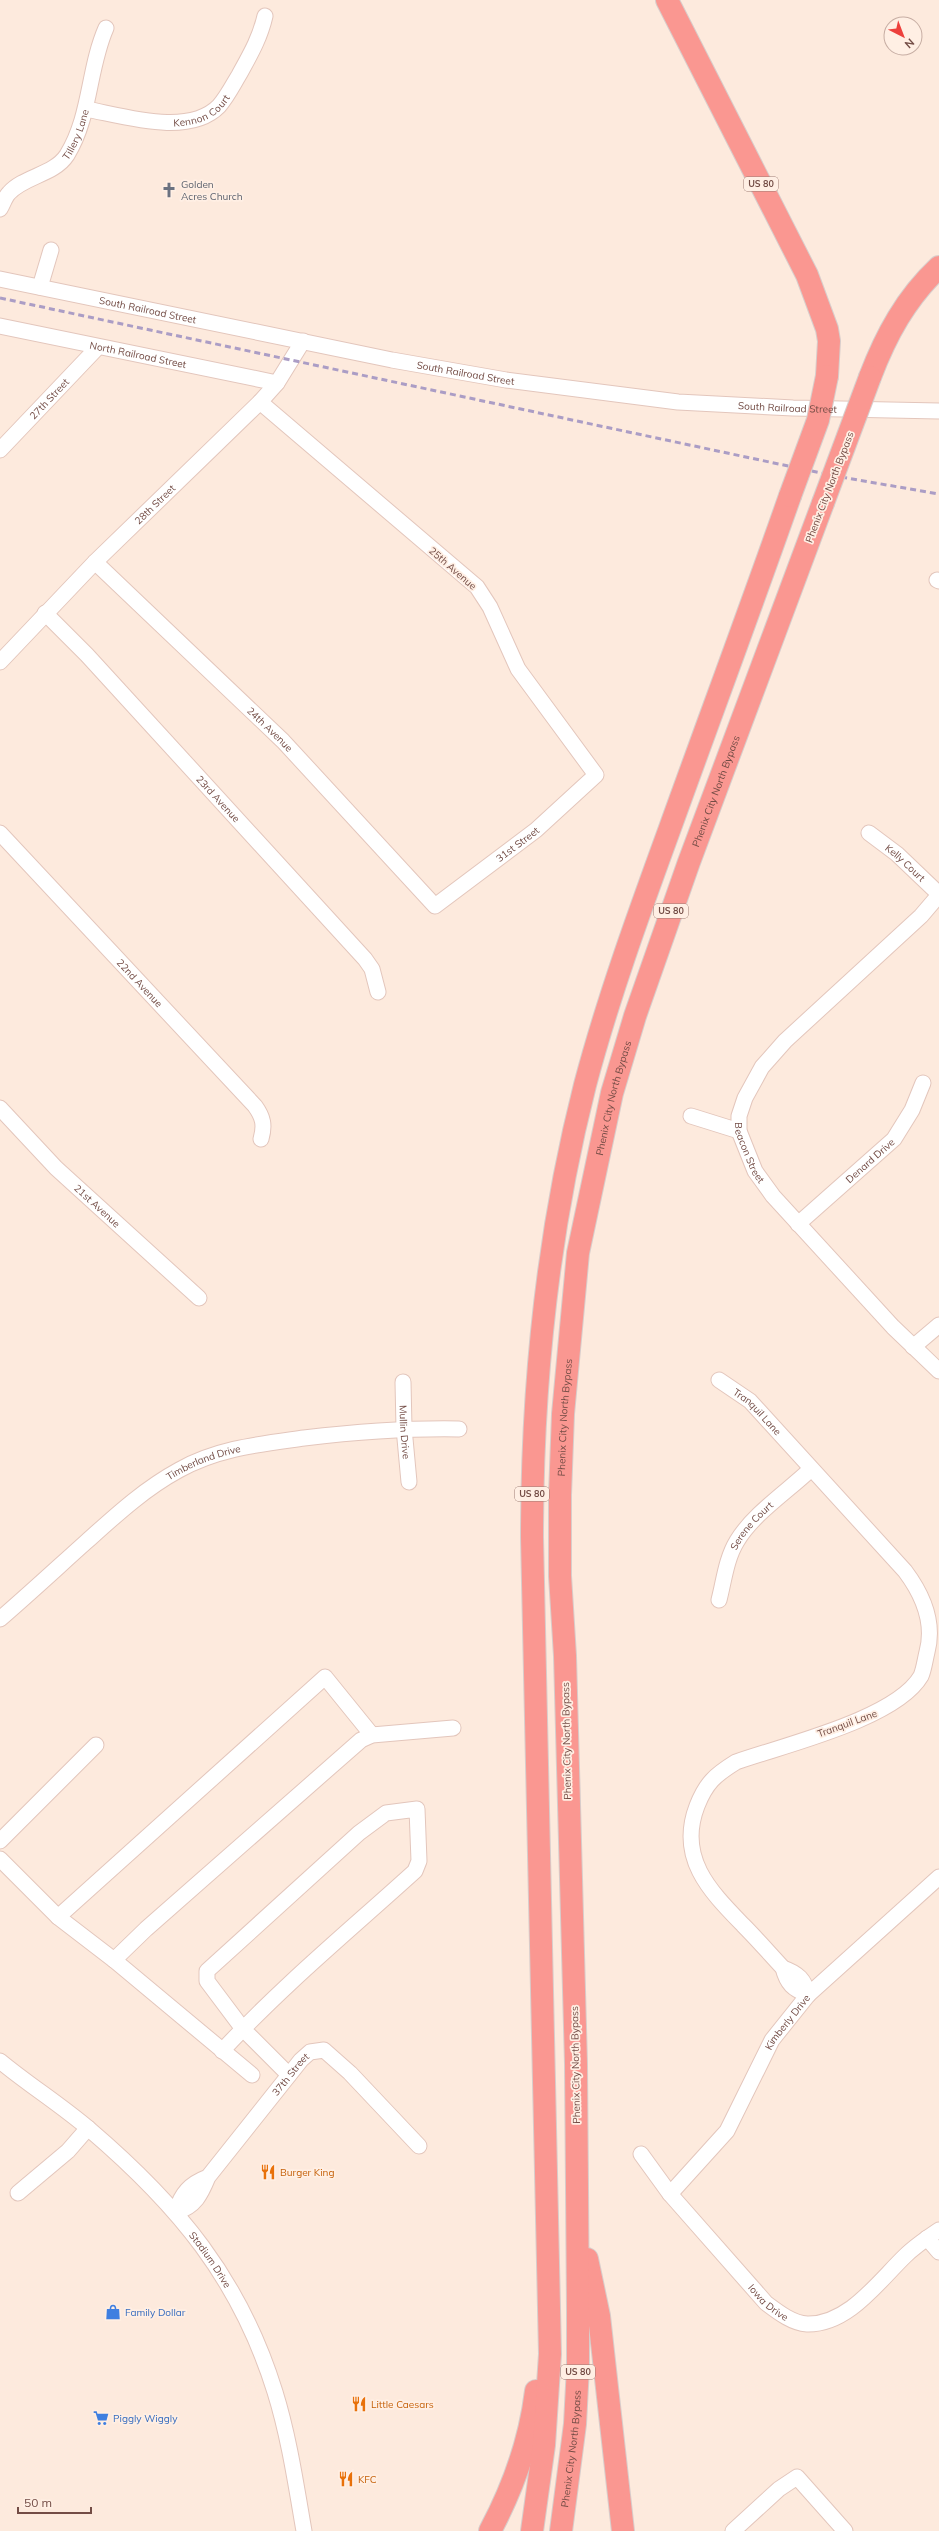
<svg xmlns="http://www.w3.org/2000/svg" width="939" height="2531" font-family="Mulish,sans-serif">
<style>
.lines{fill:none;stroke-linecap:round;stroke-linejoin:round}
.minor-casing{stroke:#e3c6bc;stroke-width:17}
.highway-casing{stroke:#d8cdcb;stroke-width:24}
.minor{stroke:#fff;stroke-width:15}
.highway{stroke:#fa9791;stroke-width:22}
.rail{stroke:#ab9dc5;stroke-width:3;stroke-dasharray:6 4;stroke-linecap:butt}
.highway-bridge-casing{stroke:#d8cdcb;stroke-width:24;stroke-linecap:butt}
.highway-bridge{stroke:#fa9791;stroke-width:22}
.labels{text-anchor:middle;stroke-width:3.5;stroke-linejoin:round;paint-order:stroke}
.shield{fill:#ffefe4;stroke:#9d7d75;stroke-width:1}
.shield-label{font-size:9px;font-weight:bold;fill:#734c45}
.street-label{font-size:10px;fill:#734c45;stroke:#ffefe4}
.worship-label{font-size:10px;fill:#5b616d;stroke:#ffefe4;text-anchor:start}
.food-label{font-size:10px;fill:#c56008;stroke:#ffefe4;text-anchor:start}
.shop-label{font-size:10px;fill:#366cbe;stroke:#ffefe4;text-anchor:start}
</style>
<rect width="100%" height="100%" fill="#fdeadd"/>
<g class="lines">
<defs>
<g id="minor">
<path id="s1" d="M86,109c38,7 103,28 133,-3 8,-9 14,-21 20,-31 11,-20 21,-37 26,-59"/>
<path id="s2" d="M0,209c3,-5 5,-12 9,-16 15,-17 45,-18 58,-38 24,-39 21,-86 39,-127"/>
<path id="s3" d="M0,279l392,81 114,20 172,22 115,6 146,3"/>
<path d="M40,287l11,-37"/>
<path id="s4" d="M0,326l277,57"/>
<path id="s5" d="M0,450l98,-103"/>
<path id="s6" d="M95,562l188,179 152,165 101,-76 60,-55 -78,-106 -28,-62 -13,-20 -217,-185"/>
<path d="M937,580l2,1"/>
<path id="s7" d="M45,613l42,42 278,304 7,10 6,23"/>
<path id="s8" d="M0,662l95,-100 165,-160 17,-19 26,-42"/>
<path id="s9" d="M0,833l255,273c8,11 10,19 6,33"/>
<path id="s10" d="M869,833l28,21 42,40"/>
<path id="s11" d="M939,895l-18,21 -136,125 -23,26 -17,31 -6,18v15l16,40 18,25 120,131 46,44"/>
<path id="s12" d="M0,1108l56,60 143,130"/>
<path d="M691,1116l48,15"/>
<path id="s13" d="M798,1224l96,-85 18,-29 11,-27"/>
<path d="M913,1347l26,-22"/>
<path id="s14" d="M719,1380l31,21 155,170c18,24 30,51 22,81 -2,8 -3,17 -6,24 -25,43 -137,69 -185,86 -21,13 -30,21 -39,44 -20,52 13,85 46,119 14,14 27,29 40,43 4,16 10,21 25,27"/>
<path id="s15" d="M403,1382l1,46 5,54"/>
<path id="s16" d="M719,1600c5,-19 7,-41 18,-59 16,-27 51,-50 74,-72"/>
<path id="s17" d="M0,1619c29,-25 57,-51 86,-77 29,-26 58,-53 93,-72 39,-22 82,-26 125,-32 52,-6 103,-10 155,-9"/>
<path d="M0,1841l96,-96"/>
<path d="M0,1859l58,58 56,43 138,115"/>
<path d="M58,1917l267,-240 47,58"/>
<path d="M114,1960l32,-31 215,-189 11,-5 81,-7"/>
<path d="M783,1968c15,5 22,12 25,27"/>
<path d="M222,2051c60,-65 128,-121 193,-180l4,-10 -2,-52 -31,4 -27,20 -152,138v10l36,48 46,46"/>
<path id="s18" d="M0,2061c29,24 61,44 89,68 89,76 151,150 186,263 14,45 21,93 29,139"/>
<path id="s19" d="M641,2154l29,40 96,109c12,9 26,20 41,21 41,1 71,-42 98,-68 10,-10 22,-18 34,-26"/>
<path id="s20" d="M208,2177c-18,7 -27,16 -32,35 19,-5 25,-18 32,-35l93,-117 9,-8 14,-2 26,23 69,73"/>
<path d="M18,2193l50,-42 20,-23"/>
<path id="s21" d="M670,2194l57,-63 45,-91 36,-45 131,-118"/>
<path d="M927,2238l12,14"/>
<path d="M733,2531l46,-42 18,-12 48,54"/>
</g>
<g id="highway">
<path d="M667,0l140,275 20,54 2,12 -2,35"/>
<path d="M870,377c16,-42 36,-79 69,-110"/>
<path d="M587,2259l12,57 24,215"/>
<path d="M490,2531c23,-43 40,-91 46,-140"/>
<path d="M532,2531l12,-86 6,-91 -18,-817c0,-153 15,-303 53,-452 23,-87 54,-172 85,-257 40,-111 81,-221 120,-332"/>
<path id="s22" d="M561,2531l14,-107 3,-57v-57l-2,-246 -11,-408 -5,-80v-81l3,-81 15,-161 34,-160 23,-77 54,-154 134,-359"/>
</g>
</defs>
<use href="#minor" class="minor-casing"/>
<use href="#highway" class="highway-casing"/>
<use href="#minor" class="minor"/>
<use href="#highway" class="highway"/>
<path class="rail" d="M0,298l835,178 104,18"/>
<defs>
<g id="highway-bridge">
<path d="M790,496l28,-76 9,-44"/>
<path d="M823,503l47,-126"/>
</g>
</defs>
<use href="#highway-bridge" class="highway-bridge-casing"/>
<use href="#highway-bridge" class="highway-bridge"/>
</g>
<defs>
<symbol id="church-bare" viewBox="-9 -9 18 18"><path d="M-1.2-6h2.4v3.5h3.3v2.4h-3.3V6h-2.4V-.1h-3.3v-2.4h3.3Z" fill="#6b7280" stroke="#ffefe4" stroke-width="2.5" paint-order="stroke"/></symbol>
<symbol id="restaurant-bare" viewBox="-9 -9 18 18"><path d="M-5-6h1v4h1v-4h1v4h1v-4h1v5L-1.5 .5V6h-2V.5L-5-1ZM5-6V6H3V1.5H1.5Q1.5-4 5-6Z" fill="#e8710a" stroke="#ffefe4" stroke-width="2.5" paint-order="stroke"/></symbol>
<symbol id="shop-bare" viewBox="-9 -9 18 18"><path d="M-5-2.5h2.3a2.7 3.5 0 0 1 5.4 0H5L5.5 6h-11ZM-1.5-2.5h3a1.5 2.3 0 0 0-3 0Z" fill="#3f7fe0" stroke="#ffefe4" stroke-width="2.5" paint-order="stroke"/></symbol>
<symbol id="supermarket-bare" viewBox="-9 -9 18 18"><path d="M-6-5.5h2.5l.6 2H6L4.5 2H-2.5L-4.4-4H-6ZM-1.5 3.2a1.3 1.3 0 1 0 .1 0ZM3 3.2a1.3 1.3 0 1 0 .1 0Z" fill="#3f7fe0" stroke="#ffefe4" stroke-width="2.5" paint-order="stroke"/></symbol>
</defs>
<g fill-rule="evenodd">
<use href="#church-bare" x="158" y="179" width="22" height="22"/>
<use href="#restaurant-bare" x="257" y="2161" width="22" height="22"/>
<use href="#shop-bare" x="102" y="2301" width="22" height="22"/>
<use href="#restaurant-bare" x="348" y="2393" width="22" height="22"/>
<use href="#supermarket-bare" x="90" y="2407" width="22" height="22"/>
<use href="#restaurant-bare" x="335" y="2468" width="22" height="22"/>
</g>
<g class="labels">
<g class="shield">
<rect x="744" y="177" width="34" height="14" rx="3"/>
<rect x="654" y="904" width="34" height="14" rx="3"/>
<rect x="515" y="1487" width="34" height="14" rx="3"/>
<rect x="561" y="2365" width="34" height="14" rx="3"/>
</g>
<g class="shield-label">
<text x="761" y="187">US 80</text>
<text x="671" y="914">US 80</text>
<text x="532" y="1497">US 80</text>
<text x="578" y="2375">US 80</text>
</g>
<g class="street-label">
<text dy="4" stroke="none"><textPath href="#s1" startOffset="120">Kennon Court</textPath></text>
<text dy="4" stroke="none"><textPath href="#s2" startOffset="111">Tillery Lane</textPath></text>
<text dy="4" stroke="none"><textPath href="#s3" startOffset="151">South Railroad Street</textPath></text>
<text dy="4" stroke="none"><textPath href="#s4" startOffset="141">North Railroad Street</textPath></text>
<text dy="4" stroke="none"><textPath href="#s3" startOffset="475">South Railroad Street</textPath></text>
<text dy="4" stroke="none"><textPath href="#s5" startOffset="71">27th Street</textPath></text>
<text dy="4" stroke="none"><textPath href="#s3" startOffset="799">South Railroad Street</textPath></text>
<text transform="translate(829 487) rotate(-69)" y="4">Phenix City North Bypass</text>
<text dy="4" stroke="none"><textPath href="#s8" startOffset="221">28th Street</textPath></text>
<text transform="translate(453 568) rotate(41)" y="4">25th Avenue</text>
<text dy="4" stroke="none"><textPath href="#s6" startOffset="242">24th Avenue</textPath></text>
<text dy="4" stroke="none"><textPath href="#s22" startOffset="1763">Phenix City North Bypass</textPath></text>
<text dy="4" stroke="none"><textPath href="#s7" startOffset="254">23rd Avenue</textPath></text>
<text dy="4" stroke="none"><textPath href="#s6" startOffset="587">31st Street</textPath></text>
<text dy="4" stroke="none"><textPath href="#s10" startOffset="47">Kelly Court</textPath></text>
<text dy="4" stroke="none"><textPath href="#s9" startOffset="205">22nd Avenue</textPath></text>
<text dy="4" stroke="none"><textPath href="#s22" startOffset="1439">Phenix City North Bypass</textPath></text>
<text dy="4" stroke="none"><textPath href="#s11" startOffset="340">Beacon Street</textPath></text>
<text dy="4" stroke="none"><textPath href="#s13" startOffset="96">Denard Drive</textPath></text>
<text dy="4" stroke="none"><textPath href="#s12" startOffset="138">21st Avenue</textPath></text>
<text dy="4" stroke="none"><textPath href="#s14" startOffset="50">Tranquil Lane</textPath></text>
<text dy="4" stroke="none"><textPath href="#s22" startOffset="1115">Phenix City North Bypass</textPath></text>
<text dy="4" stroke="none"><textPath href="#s15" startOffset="50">Mullin Drive</textPath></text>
<text dy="4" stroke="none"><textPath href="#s17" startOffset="259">Timberland Drive</textPath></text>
<text dy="4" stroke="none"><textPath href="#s16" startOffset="83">Serene Court</textPath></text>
<text transform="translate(847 1723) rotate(-20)" y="4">Tranquil Lane</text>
<text transform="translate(566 1741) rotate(-91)" y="4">Phenix City North Bypass</text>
<text dy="4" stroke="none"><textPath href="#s21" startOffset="210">Kimberly Drive</textPath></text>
<text transform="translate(575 2065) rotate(-91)" y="4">Phenix City North Bypass</text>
<text dy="4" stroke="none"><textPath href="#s20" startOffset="231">37th Street</textPath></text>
<text dy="4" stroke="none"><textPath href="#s18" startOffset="291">Stadium Drive</textPath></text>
<text dy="4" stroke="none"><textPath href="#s19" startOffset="196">Iowa Drive</textPath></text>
<text dy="4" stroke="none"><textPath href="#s22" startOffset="83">Phenix City North Bypass</textPath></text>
</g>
<g class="worship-label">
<text x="181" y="188">Golden<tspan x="181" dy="12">Acres Church</tspan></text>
</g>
<g class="food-label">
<text x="280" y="2176">Burger King</text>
<text x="371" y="2408">Little Caesars</text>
<text x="358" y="2483">KFC</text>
</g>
<g class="shop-label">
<text x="125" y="2316">Family Dollar</text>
<text x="113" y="2422">Piggly Wiggly</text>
</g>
</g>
<g transform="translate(903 36) rotate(138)"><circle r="19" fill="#ffefe4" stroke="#c7aea4"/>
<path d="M0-3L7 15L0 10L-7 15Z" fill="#ed403c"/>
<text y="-6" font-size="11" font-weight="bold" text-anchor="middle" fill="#734c45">N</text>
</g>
<path d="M18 2507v6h73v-6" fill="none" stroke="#734c45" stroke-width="2"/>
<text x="24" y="2507" font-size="12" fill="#734c45" stroke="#ffefe4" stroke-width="3" paint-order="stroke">50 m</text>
</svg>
